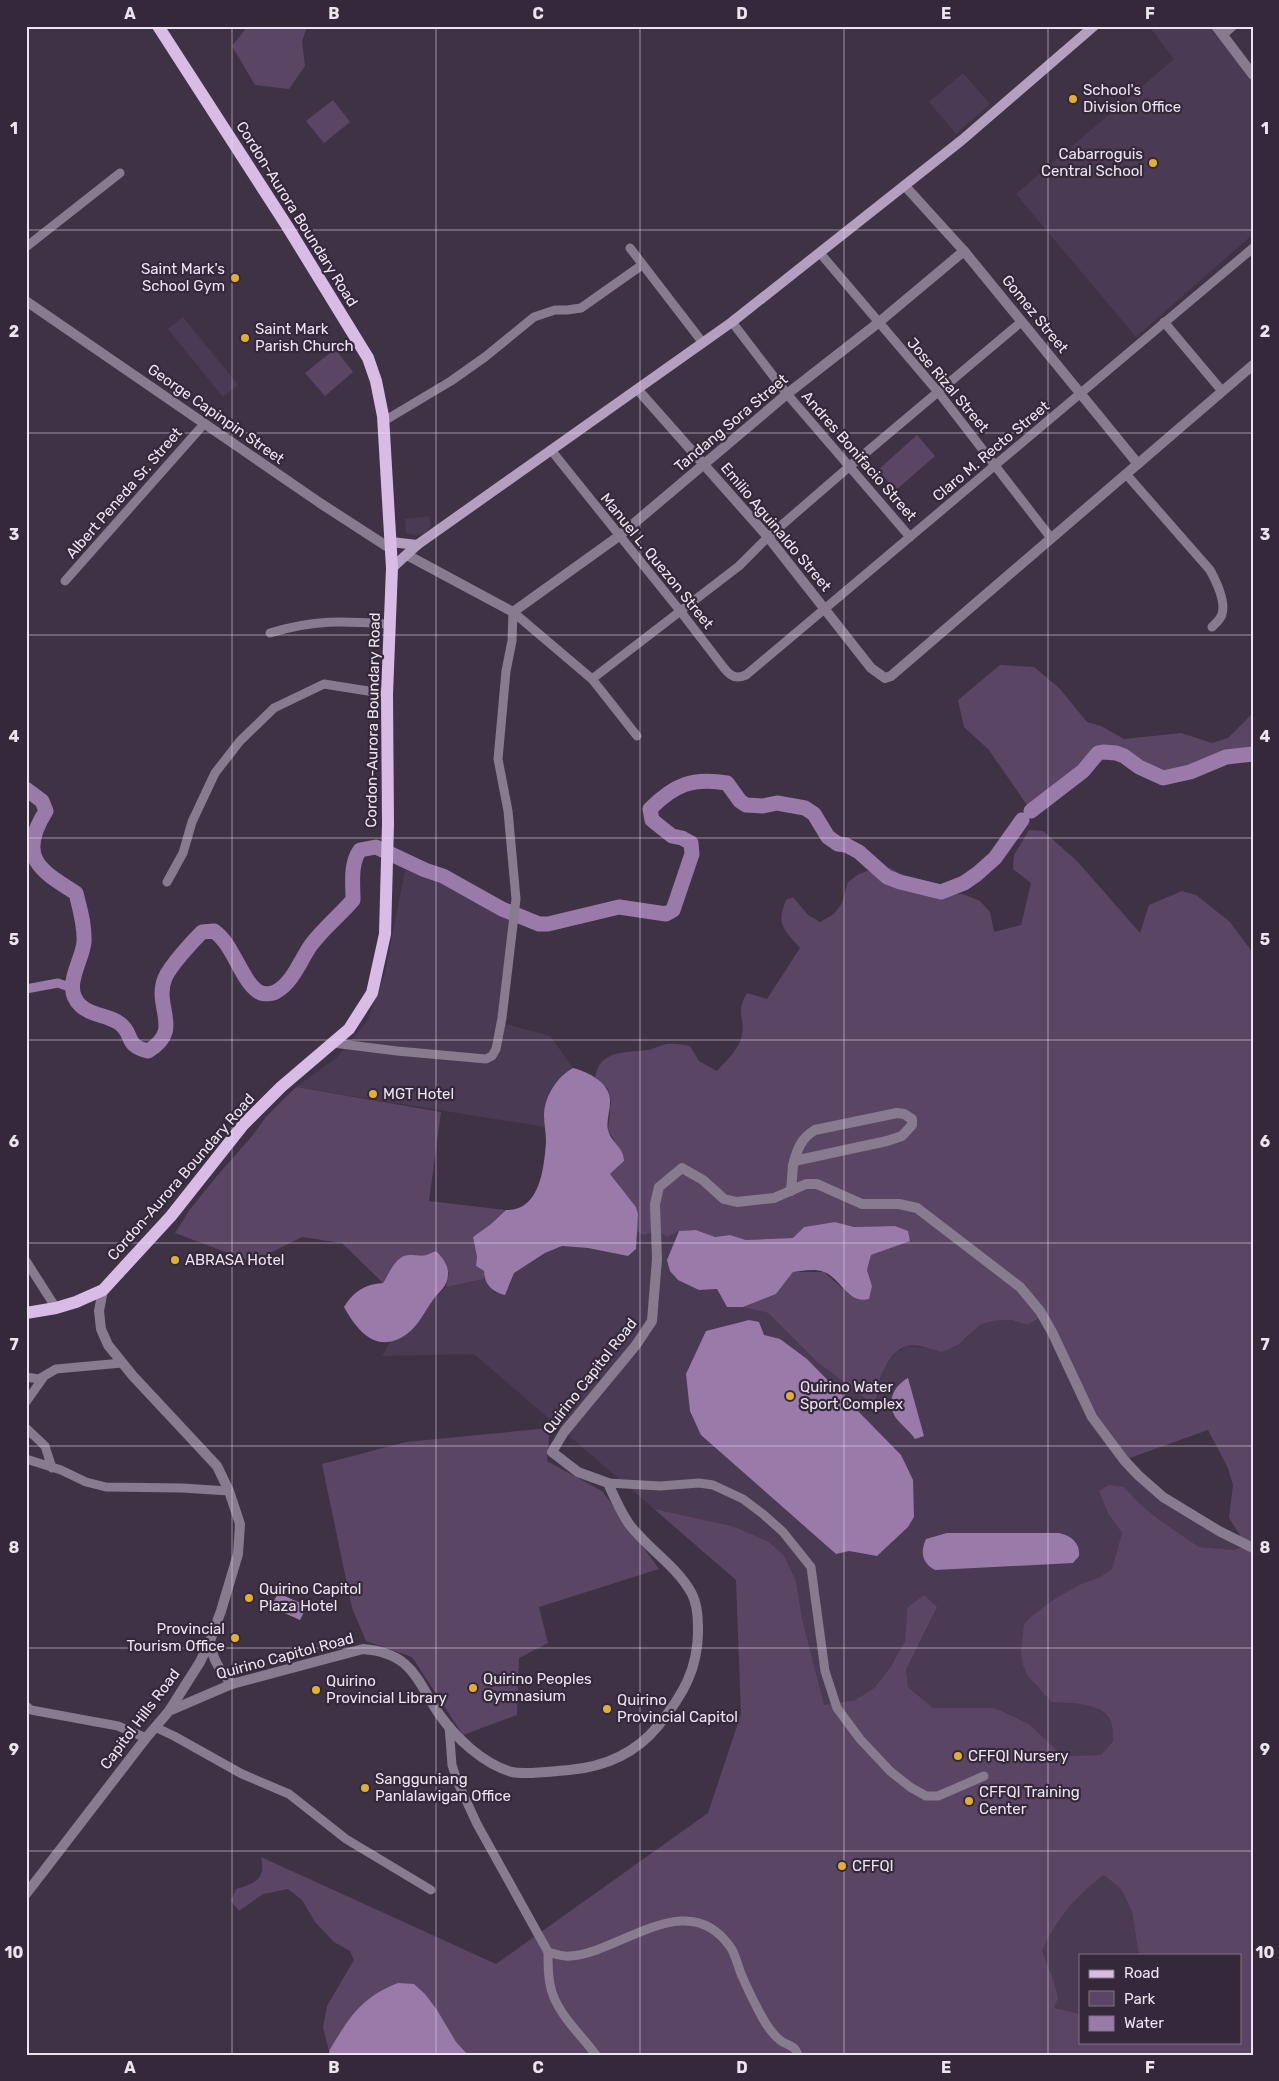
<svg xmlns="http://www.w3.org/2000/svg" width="1279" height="2081" font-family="Rubik,sans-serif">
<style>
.built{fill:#4b3a53}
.green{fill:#5b4565;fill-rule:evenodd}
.water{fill:#997aa8}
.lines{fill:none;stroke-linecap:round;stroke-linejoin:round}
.canal{stroke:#997aa8;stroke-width:9}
.river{stroke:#997aa8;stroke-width:15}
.minor{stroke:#887a8f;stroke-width:9}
.tertiary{stroke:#887a8f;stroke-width:10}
.secondary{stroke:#b59fc0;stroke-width:10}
.primary{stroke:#d8bce6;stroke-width:12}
.grid{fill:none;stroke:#ece4ef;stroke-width:1;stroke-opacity:0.55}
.poi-dot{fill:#e1af34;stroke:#34283a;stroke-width:2}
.labels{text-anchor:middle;stroke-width:4.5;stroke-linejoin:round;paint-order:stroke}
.poi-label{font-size:15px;fill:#ece4ef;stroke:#34283a;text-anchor:start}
.street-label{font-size:15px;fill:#ece4ef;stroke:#34283a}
.neatline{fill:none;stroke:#ece4ef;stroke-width:2}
.grid-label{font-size:16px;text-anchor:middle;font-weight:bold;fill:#ece4ef}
</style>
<rect width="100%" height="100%" fill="#3f3244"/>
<g class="built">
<path d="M1149,26h63l41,54v154l-117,103 -120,-143 158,-135z"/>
<path d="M963,73l27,31 -34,30 -27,-32z"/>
<path d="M183,317l55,68 -15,12 -55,-68z"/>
<path d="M429,516l2,10 -6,7 -11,2 -8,-2 -1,-14z"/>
<path d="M405,870l38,6 59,33 12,14 -13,100 49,13 23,32 -15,12 -8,11 -6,23 1,13 -249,-40 40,-29 32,-38 17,-47z"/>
<path d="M657,1230l10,7 12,-6 -12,29 32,30 18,-1 10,18h16l25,6 48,48 58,44 4,-7v-11l6,-19 13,-16 10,-6 21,2 7,3 32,-13 13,-14 20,-4h12l15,5 16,-9 95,159 109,71 -14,4 -34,-3 -41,-28 -19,-16 -15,-16 -15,28 13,18 -10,36 -12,8 -21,8 -31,19 4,98 40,3 14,10 6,9 1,17 -12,14 -38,1 -34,-32 -34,-16h-62l-25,-21 -2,-17 26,-52 -25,-10 -2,33 -15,27 -17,21 -18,11 -31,5 -22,-87 -6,-37 -64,-55 -78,-17 -180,-155 -92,2 8,-14 18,-8 15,-19 10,-16 13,-12 38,-8 11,14 14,-6 5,-14 31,-20 17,-7 26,2 40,8 8,-7v-18l8,4z"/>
<path d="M1104,1875l18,15 10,22 7,43h-59v59l-27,-6 -1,-32 -10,-25 7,-17 21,-31 17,-16z"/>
</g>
<g class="green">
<path d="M248,26h59l-5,16 3,24 -16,23 -34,-4 -23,-39z"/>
<path d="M333,100l17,22 -26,21 -18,-22z"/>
<path d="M335,349l18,23 -28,24 -20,-23z"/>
<path d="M917,435l18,21 -39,34 -18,-20z"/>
<path d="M1000,665l34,2 25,21 28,34 14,4 23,13 57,-6 31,10 16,-5 25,-25v41l-29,4 -34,14 -27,6 -25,-12 -14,-10 -8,-3 -13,-1 -20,19 -52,40 -42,-61 -25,-23 -6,-27z"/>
<path d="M1029,830l14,1 35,31 62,71 9,-28 33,-14 14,4 34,27 23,31v1102h-923l-7,-28 4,-21 27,-46 -4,-9 -16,-9 -19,-20 -13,-22 -14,-11 -25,5 -24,17 -8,-10 5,-12c20,-6 30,-10 25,-32l235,107 212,-151 33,-99 -5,-134 -82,-71 78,17 37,16 15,14 12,25 6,37 22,87 31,-5 18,-11 17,-21 15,-27 2,-33 17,-13 13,12 -31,63 2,17 25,21h62l34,16 34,32 38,-1 12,-14c-1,-5 0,-11 -1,-16 -6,-24 -41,-21 -60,-23l-25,-27 -4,-10 -2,-11 3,-30 9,-9 23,-17 23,-13 21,-8 12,-8 10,-36 -13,-18 -10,-24 10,-6 15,2 15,16 19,16 41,28 34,3 14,-4 -18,-28 4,-33 -5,-17 -20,-38 -84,30 -32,-43 -49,-101 -16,9 -15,-5h-12l-19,4 -23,21 -16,7c-11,-2 -24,-9 -35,-6 -13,3 -23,21 -27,33 -3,9 -1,17 -6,26l-58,-44 -48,-48 -25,-6 33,-13 17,-22h31l27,24 21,-10 -5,-16 4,-15 9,-3 15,-26 -41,1 -19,-5 -31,5 -10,11 -48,2 -16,-5 -15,2 -19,-7 -17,1 -12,6 -10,-7 -13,5 -8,-4 2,-17 -2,-7 -26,-33 9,-8 -6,-28 -5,-7 3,-30 -3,-12 -13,-11c4,-29 32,-25 53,-28 6,-1 12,-5 19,-6 7,-1 16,1 23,2l9,15 18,10c9,-10 23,-23 25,-36 3,-19 -7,-22 5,-42l20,6 33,-51c-17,-19 -24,-24 -14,-48l7,-3 15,18 12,7 14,-8 8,-11 6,-21 11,-8 14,-5 18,-1 27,18 48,9 14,6 10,11 4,20 27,-7 10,-42 -18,-14 1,-14zM1104,1875l18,15 10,22 7,43h101v87h-160v-28l-26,-6 4,-10 -6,-22 -10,-25c14,-32 34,-56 62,-76z"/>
<path d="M296,1087l145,25 -12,89 77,9 -15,14 -18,13 4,20 -1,9 8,5v8l-38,8 3,-14 -23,-17 -6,1 -9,-2 -23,20 -5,8 -41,-40 -40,-6 -50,25 -77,-29 16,-25 26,-32 36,-41 13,-18z"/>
<path d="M550,1428l-3,33 55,30 57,78 -120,38 9,36 -29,15 -2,57 -54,20 -51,-78 -46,-16 -14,-33 -30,-144 84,-22z"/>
</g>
<g class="water">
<path d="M573,1068c16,4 39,16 37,35 0,8 -4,19 -2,27 3,13 16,17 16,31l-14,13 26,33 2,7 -2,35 -8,7 -40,-8 -26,-2 -17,7 -31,20 -9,22c-13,-3 -21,-11 -21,-24l-8,-5 1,-9 -4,-20 18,-13 15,-14c34,1 38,-42 40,-68 0,-9 -2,-18 -2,-27 1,-20 13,-38 29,-47z"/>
<path d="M835,1222l19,5 41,-1 13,5 2,10 -39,14 -4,15 5,16 -3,13c-22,5 -27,-20 -45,-27 -9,-4 -22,-1 -31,0l-17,22 -33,13h-16l-10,-18 -18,1 -21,-10 -8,-9 -3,-11 12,-29 17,-1 19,7 15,-2 16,5 47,-2 11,-11z"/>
<path d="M436,1251c6,6 13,15 12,23 0,13 -9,17 -15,26 -8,11 -15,26 -26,34 -30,21 -49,-2 -63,-27 9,-15 21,-23 39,-24 6,-9 13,-28 26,-28 14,0 12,3 27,-4z"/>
<path d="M749,1320l10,2 5,13 16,4 27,20 94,96 12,25 1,37 -6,10 -31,29 -28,-5 -13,3 -135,-119 -11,-24 -4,-37 20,-43z"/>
<path d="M908,1378l16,58 -9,3c-5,-8 -13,-13 -19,-21 -10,-15 -3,-32 12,-40z"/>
<path d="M947,1533h112c13,3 21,10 20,23l-6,7 -138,7c-13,-7 -15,-18 -9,-31z"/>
<path d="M278,1593l29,13 -7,14 -29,-13z"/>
<path d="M398,1983l16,1 11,10 12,16 19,32 12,13h-138l-1,-4c20,-33 31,-53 69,-68z"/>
</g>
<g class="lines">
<path class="canal" d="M26,989l32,-6 14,5"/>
<g class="river">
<path d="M26,789l16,12 4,10c-29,46 -7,59 30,82 4,16 9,33 8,49 -2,21 -23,46 -3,64 11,10 27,9 38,17 16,11 4,22 29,28 36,-21 5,-44 17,-73 5,-12 27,-36 37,-46l12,-1c20,14 27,50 45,61 5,3 14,2 18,-1 16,-9 24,-32 34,-46 12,-16 29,-30 42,-45 0,-17 -3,-36 7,-50l16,-3 49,23 18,6 59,33 37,15h9l71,-17 47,7 7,-4 19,-56 -1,-11 -9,-5 -10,-2 -20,-16 -2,-11c24,-24 42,-32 77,-26l13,18 6,4 17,1 14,-3 28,5 9,6 14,23 10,7 8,1 13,7 28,25 13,5 41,10 23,-9 13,-9 18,-16 27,-38"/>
<path d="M1031,811l52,-40 15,-18 5,-1 13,1 8,3 15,11 24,11 27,-6 36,-15 27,-3"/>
</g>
<g class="minor">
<path d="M1223,35l10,-9"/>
<path d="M26,247l94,-74"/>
<path d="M630,248l73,95"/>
<path d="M820,253l119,140 112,145"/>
<path d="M732,322l55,72 123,143"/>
<path d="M1164,322l58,69"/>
<path d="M384,421l67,-40 34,-24 49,-40 21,-7h12l14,-2 61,-43"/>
<path d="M551,450l130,162 43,56c7,9 12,11 22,7l507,-427"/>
<path d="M1126,474l84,96c6,11 16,31 12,44 -1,5 -6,9 -10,13"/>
<path d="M65,581l139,-157"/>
<path d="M513,612l79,67 45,57"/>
<path d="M270,633c45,-14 73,-12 119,-9"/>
<path d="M592,679l147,-113 29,-29 82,-71 171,-144"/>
<path d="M167,882l16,-29 9,-31 23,-49 25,-32 34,-33 50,-24 63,10"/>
<path d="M333,1043l64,8 89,8 6,-3 4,-7 6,-31 14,-119 -8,-88 -10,-52 8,-88 6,-30 1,-29"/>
<path d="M26,1261l30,47"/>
<path d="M26,1377l13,2 17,-10 66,-6"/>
<path d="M26,1402l17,-24"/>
<path d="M26,1428l19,18 7,22"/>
<path d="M26,1459l35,11 25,12 20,5 76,1 47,3"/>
<path d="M608,1483l52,3 39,-3 14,2 30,14 20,15 20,18 28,35 14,104 12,37 23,31 30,32 20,16 16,9h12l46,-20"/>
<path d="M26,1706l5,4 87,16 28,12"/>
<path d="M449,1726l3,39 6,18 19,41 71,128c0,14 0,30 5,43 8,22 29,41 43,60"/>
<path d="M155,1727l19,9 68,38 47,20 57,45 85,51"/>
<path d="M548,1952c7,2 15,5 22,4 51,-3 118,-72 161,-8 5,8 7,19 11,28 6,14 13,28 20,41 5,9 11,18 19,24 8,5 14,4 17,14"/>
</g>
<g class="tertiary">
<path d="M1216,26l37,49"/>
<path d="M905,186l59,65 174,213"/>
<path d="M26,301l294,202 71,46"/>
<path d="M638,390l130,147 103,131 14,10 6,-2 362,-311"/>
<path d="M407,555l106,57 106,-76 168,-142 91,-71 86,-72"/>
<path d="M791,1191l2,-26c4,-15 8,-27 22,-35l82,-17 7,1 8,5v6l-10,11 -15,5 -93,20"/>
<path d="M210,1641c2,18 10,30 22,43"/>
<path d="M169,1711l63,-27 131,-35c49,4 53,30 76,65 17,24 44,50 73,58 15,3 41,-1 57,-2 35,-3 66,-16 89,-44 25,-31 41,-58 40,-99 0,-10 -1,-23 -6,-33 -15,-28 -44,-45 -63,-70 -8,-12 -15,-27 -21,-41l-30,-11 -26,-20 12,-20 72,-87 16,-24 5,-62 -2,-55 4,-17 23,-19 21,12 21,19 13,3 37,-4 32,-14h11l45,20h37l18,4 103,79 20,24 12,21 40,85 32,43 14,15 25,22 56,34 34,17"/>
<path d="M26,1894l120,-156 23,-27 31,-49 10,-21 11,-30 17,-57 2,-30 -11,-33 -12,-25 -84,-90 -25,-31 -7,-16 -2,-18 4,-21"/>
</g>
<g class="secondary">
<path d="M391,542l26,3"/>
<path d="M392,568l25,-23 315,-223 230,-182 132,-114"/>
</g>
<path class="primary" d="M26,1313l30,-5 20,-6 27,-12 68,-74 72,-91 38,-38 68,-58 23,-36 13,-59 3,-110 -1,-130 5,-126 -9,-152 -7,-35 -8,-23 -81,-132 -129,-200"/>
</g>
<path class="grid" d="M232,26v2029M436,26v2029M640,26v2029M844,26v2029M1048,26v2029M26,230h1227M26,433h1227M26,635h1227M26,838h1227M26,1040h1227M26,1243h1227M26,1446h1227M26,1648h1227M26,1851h1227"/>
<g class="poi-dot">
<circle cx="1073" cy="99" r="5"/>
<circle cx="1153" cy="163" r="5"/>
<circle cx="235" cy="278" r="5"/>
<circle cx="245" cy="338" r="5"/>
<circle cx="373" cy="1094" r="5"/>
<circle cx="175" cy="1260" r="5"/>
<circle cx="790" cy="1396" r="5"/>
<circle cx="249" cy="1598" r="5"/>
<circle cx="235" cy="1638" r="5"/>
<circle cx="473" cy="1688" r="5"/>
<circle cx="316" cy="1690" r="5"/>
<circle cx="607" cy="1709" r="5"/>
<circle cx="958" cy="1756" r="5"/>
<circle cx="365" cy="1788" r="5"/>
<circle cx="969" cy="1801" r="5"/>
<circle cx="842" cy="1866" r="5"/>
</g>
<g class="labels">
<g class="poi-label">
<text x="1083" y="95">School's<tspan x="1083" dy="17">Division Office</tspan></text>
<text x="1143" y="159" text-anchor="end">Cabarroguis<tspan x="1143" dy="17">Central School</tspan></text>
<text x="225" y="274" text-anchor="end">Saint Mark's<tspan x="225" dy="17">School Gym</tspan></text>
<text x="255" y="334">Saint Mark<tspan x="255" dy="17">Parish Church</tspan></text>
<text x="383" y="1099">MGT Hotel</text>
<text x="185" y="1265">ABRASA Hotel</text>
<text x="800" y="1392">Quirino Water<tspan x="800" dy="17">Sport Complex</tspan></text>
<text x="259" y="1594">Quirino Capitol<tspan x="259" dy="17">Plaza Hotel</tspan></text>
<text x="225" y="1634" text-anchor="end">Provincial<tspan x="225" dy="17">Tourism Office</tspan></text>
<text x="483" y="1684">Quirino Peoples<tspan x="483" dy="17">Gymnasium</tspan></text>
<text x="326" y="1686">Quirino<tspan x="326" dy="17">Provincial Library</tspan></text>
<text x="617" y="1705">Quirino<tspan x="617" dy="17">Provincial Capitol</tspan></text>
<text x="968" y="1761">CFFQI Nursery</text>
<text x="375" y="1784">Sangguniang<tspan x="375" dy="17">Panlalawigan Office</tspan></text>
<text x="979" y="1797">CFFQI Training<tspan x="979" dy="17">Center</tspan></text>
<text x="852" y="1871">CFFQI</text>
</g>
<g class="street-label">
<text transform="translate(297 214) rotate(58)" y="5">Cordon-Aurora Boundary Road</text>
<text transform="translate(1035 314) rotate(51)" y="5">Gomez Street</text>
<text transform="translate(948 385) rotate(50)" y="5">Jose Rizal Street</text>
<text transform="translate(216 414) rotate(35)" y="5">George Capinpin Street</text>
<text transform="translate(731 423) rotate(-40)" y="5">Tandang Sora Street</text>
<text transform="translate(991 451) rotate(-40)" y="5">Claro M. Recto Street</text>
<text transform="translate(859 456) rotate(49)" y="5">Andres Bonifacio Street</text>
<text transform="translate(124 493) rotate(-49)" y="5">Albert Peneda Sr. Street</text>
<text transform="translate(776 527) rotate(50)" y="5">Emilio Aguinaldo Street</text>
<text transform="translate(657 561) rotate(51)" y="5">Manuel L. Quezon Street</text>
<text transform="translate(373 720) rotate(-89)" y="5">Cordon-Aurora Boundary Road</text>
<text transform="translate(181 1177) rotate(-49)" y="5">Cordon-Aurora Boundary Road</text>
<text transform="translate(590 1376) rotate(-52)" y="5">Quirino Capitol Road</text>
<text transform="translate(285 1656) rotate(-15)" y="5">Quirino Capitol Road</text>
<text transform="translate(140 1719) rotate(-53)" y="5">Capitol Hills Road</text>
</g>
</g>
<rect width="1279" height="2081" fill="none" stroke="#34283a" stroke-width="55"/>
<rect x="1079" y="1954" width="162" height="90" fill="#34283a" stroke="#7e7382"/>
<rect x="1089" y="1970" width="25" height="8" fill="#d8bce6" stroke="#7e7382"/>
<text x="1124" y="1978" font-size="15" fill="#ece4ef">Road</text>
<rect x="1089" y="1991" width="25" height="15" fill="#5b4565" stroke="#7e7382"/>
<text x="1124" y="2004" font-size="15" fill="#ece4ef">Park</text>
<rect x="1089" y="2016" width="25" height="15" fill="#997aa8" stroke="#7e7382"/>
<text x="1124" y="2028" font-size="15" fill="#ece4ef">Water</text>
<rect x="28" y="28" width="1224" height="2026" class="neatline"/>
<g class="grid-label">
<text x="130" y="19">A</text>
<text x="334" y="19">B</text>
<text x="538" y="19">C</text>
<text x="742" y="19">D</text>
<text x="946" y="19">E</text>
<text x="1150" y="19">F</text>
<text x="14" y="134">1</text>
<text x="1265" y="134">1</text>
<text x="14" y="337">2</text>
<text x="1265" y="337">2</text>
<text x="14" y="540">3</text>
<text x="1265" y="540">3</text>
<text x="14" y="742">4</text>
<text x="1265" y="742">4</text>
<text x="14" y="945">5</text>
<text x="1265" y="945">5</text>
<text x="14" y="1147">6</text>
<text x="1265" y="1147">6</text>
<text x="14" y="1350">7</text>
<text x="1265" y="1350">7</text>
<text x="14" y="1553">8</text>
<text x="1265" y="1553">8</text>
<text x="14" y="1755">9</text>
<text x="1265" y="1755">9</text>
<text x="14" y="1958">10</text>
<text x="1265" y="1958">10</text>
<text x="130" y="2073">A</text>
<text x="334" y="2073">B</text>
<text x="538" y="2073">C</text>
<text x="742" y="2073">D</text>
<text x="946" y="2073">E</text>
<text x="1150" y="2073">F</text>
</g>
</svg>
